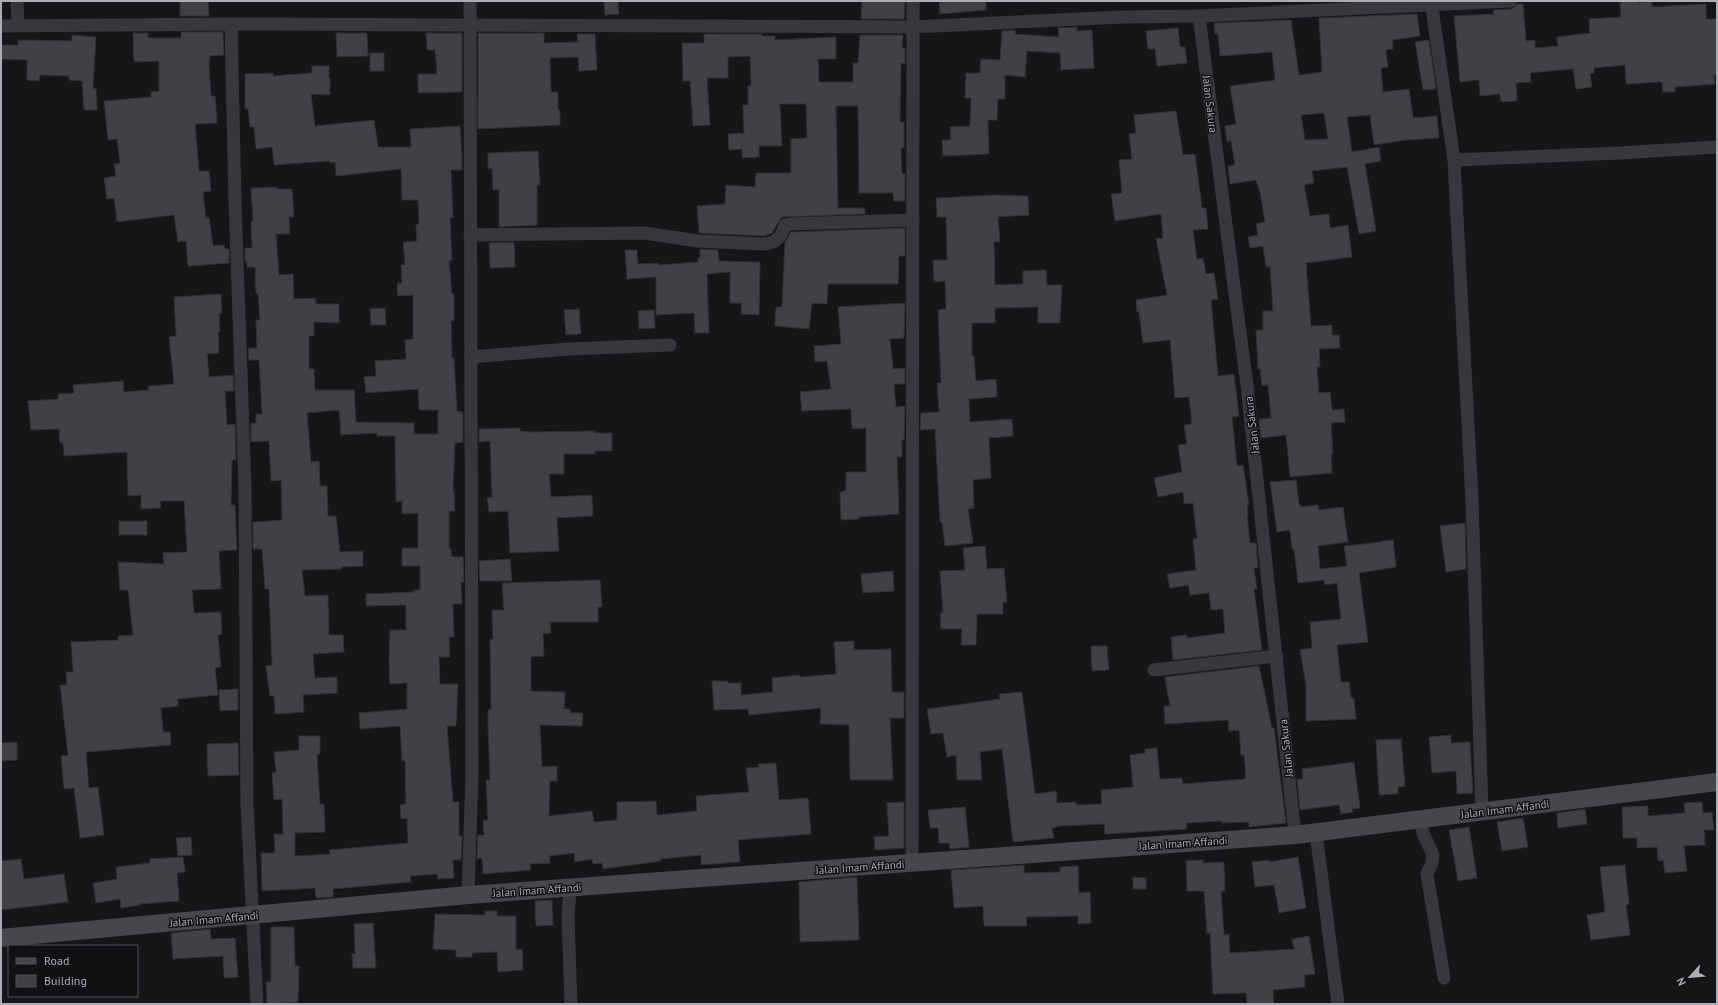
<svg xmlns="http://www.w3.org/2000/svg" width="1718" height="1005" font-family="'PT Sans',sans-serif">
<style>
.building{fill:#404145;stroke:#303034;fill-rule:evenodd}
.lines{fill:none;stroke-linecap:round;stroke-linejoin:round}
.street{stroke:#37383d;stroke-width:13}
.secondary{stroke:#45474d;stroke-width:18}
.labels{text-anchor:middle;stroke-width:3;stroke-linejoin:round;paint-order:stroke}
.street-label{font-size:11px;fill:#a8adb8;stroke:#111113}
</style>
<rect width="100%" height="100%" fill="#161618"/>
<g class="building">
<path d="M180,1h28l1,15h-29z"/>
<path d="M604,1h14l1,13 -14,1z"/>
<path d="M862,1h43l-1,18h-43z"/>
<path d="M939,1h47v9l-46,4z"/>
<path d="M1620,1h18v2l14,-2v6l54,-3v15h11v56h-3l1,9 -40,3v5h-12l-1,-10 -36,2 -1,-19 -31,3v5l-4,1 2,13 -16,2 -3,-20 -12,1 -31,3 1,9 -15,1 1,18 -16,1 -1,-8 -20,2 -1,-16 -19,2 -6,-66 40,-2 -1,-4 19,-1 6,-5h5l3,37 9,-1v8l23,-2 -1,-9 33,-4 -1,-14 32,-2z"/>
<path d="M1417,14l3,22 -28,4 1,9 -7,1 2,17 -7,1 2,24 26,-3 4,29 24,-2 2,22 -33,2 -32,5 -4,-30 -23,2 5,35 27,-5 2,14 -16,3 11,67 -17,3 -12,-67 -35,4 2,12 -10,2 6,31 19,-2 1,14 18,-3 4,32 -46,6 5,63 21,-1v10h7l1,13 -21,1 1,18h-3l2,26 11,-1 2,18 12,-1 1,13 -14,1 2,31h-2l1,19 -42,4 -4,-42 -25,3 -2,-19 12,-1 -3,-33 -6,1 -2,-17h-2l-2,-39h7v-19h10l-3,-45 -4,1 -3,-21 -13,2 -2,-11 10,-2 -2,-11 9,-2 -5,-30 -4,-12 -26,4 -2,-18 7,-1 -4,-24 -4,1 -2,-16 11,-2 -6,-38 45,-6 -3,-28 -52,4 -2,-22h-3l-1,-11 77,-3 8,55 23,-3 -3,-54zM1324,113l4,26 -23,1 -4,-25z"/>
<path d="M1077,27v4l15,-1 2,38 -33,2 -1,-17 -33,-2 -2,26 -20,-2v24h-7l-1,21h-9l1,34 -46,2 -1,-16h9l-1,-13 20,-1 1,-28h-6l1,-25h14l1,-14 19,1 2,-29 13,-1v4l44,3 -1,-9z"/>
<path d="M1178,28l2,19h5l2,16 -30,3 -2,-17h-7l-2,-18z"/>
<path d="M181,32h42l1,23 -14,1 -1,9 2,31h4l2,27 -22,1 4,47h10l2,20 -8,1 3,26h3l4,28 11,-1 1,4h4v14l-41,3 -2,-25 -8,1 -4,-27 -57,7 -3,-24 -7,1 -3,-21 12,-2 -2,-12 6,-1 -3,-24 -9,1 -4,-39 47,-4v-5l8,-1v-30l-25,1 -1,-29h15v5h33z"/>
<path d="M336,33h31l1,23 -31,1z"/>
<path d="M426,33h36v59l-44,1v-19h19l-2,-24h-8z"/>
<path d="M478,33h66v10l34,-1 -1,-8h18l2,36 -18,1 -1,-14 -28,1 1,34h7v18h2v15l-82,4z"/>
<path d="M704,34h58v2h13v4l61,-3v22h-18l1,23h34v-19h5l2,-28h43l-1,13h3v16l-4,-1 -1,59h4v26h-3l1,26h3v27h-11l-1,-8h-34l-1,-87h-22l2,102h27v6l-82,3 -3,2 -8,14 -8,3 -65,-3 -2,-27 28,-2 1,-19 29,2 1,-14h35v-34l16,-1 -1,-34h-26l2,42h-23v11l-17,1v-9l-13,1 -1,-16 16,-1 -1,-28h5v-19h3l-1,-30 -22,1v21h-21l3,47 -17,1 -3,-45h-7l-1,-38h22z"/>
<path d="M72,35l24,2 -3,52 3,-1 1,22h-13l-2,-29 -13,-1v-4l-29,-1 -1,6 -12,-1v-20l-26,-1v-14h17v-5l54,1z"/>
<path d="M1429,40l7,49 -13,1 -8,-48z"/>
<rect x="370" y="53" width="14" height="18"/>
<path d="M312,66h17v12l1,1v16l-19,-1 4,32 59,-6 4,27h33l-1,-18 50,-3 2,33v11h-11l2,48h-3l2,42 -3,1 3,33h2v27h-3l1,37h2l3,53 6,1v30l-8,1 -2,47h1l1,21h-6v38h2l1,8h11l1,25h-3l1,22h-9l1,33h-5l1,20h-11l1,27h18l-2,42h-9l6,76h6v34h3l-1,24h-8l1,18 -16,1 -1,-5 -27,2 1,6 -78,7v8l-17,1 -1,-10 -53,3 -1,-38h14l-1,-19h9l-1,-35 -8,1 -2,-27h4l-2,-21 25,-2v-14h21v18h-3l3,50h4l1,28 -30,1v23l35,-2 -1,-4 79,-7 -1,-25 -6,1 -1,-14 6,-1 -1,-43h-3l-2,-35 -40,3 -1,-16 48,-4v-26l-17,1 -1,-22 1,-32h16v-25l-40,1v-12l48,-2v-2h6v-24h-18v-18h16v-35l-16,1v-13l-6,1 -1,-66h-18v-3l-36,2 -2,-25 -32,3 4,49 8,-1 1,25h7l1,30h8l4,36 23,-1v15l-22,1v2l-39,1 3,26 23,-1 1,40h14l1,17 -31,2 2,24 22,-1v16l-34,2 1,17 -29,2 -1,-18h-4l-4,-30 6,-1 -3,-76h-4l-3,-40h-9v-27l29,-2 -1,-40 -10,1 -2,-40 -18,1v-19h5v-9h6l-3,-54h-10l-1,-12h9l-1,-28h4l-2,-26h-2l-1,-27h-8v-5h-2v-14h7l-1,-27h2l-2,-33 26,-1v2h15l2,28h-5l1,17h-14l3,41 14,-1 1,25 21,-1 1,6h23v19l-25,-1v14h-5v33h5l1,21h39l2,32 58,1v11h24v-24h-19l-1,-21 -52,4 -2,-16 12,-1 -1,-15 31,-2 -1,-19 8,-1v-44l-15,1 -1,-13h5l-1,-18h4l-2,-23 14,-1 -1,-16 3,-1 -1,-24h-16l-1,-31 -65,7 -1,-14 -5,1 -1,-2 -55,4 -2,-18 -16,2 -2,-22h-4l-2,-18h-3v-35l28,-1v3l39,-3z"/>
<path d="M1176,111l7,44 12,-1 7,54h4l2,21 -15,1 4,29 6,-1 3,16 8,-1 4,26 -7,1 7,76 16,-2 5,42 -7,1 5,49 6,-1 6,40h-2l1,11 -1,1 3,26h6l2,25h-4l3,21h-3l8,61 -89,10 -2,-23 15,-2 1,3 38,-5 -2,-24 -12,1 -2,-17 -19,2 -2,-10 -18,3 -3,-14 29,-4 -3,-31 4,-1 -4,-35 -9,1 -1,-12 -25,5 -4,-19 28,-6 -4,-27 9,-1 -3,-19 8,-1 -3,-27 -14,1 -5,-58 -27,3 -4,-31h-2l-1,-12 31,-5 -11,-56 7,-1 -2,-24 -46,7 -4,-27 11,-1 -3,-33 13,-1 -3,-25 7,-1 -2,-18z"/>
<path d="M538,151l2,34h-3v40l-38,2v-37h-6l-1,-21h-4v-16z"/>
<path d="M995,195l33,1 1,19 -31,2 2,25h-6l1,43 28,-1v-13l23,-1 1,15h15l-2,38h-22v-16l-43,1v15h-23v33h2l2,25 20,-2 1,18 -28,2 1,23 42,-3 1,17 -24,2 2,40 -18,2 1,28 -6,1 5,34 -28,3 -3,-24h-2l-5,-93 -15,1 1,-17 18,-1 -2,-29h4l-3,-73 8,-1 -1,-28 -11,1 -1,-22h14l-1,-43h-9l-1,-19z"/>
<path d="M905,228v28h-6l-1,28h-70l-1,20 -15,-1 -3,26 -34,-3 1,-19h6l3,-65 6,-10z"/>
<path d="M514,242l1,25 -25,1 -1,-25z"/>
<path d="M700,249l18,1 1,11 41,1 -1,53 -18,-1 1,-11h-12v-31l-23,2 2,59h-14l-1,-20 -38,2v-38l-29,2 -2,-29h12l1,14 20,-1 1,2 39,-3v-4h2z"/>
<path d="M221,294l1,19 -3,1 1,18h-2l1,21 -12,1 2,23 24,-2 1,16h-9l2,34 8,-1 1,36h-4l-1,45h4l2,45 -18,1 2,38 -29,1 2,23 27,-1 1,22 -4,1 3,32 -6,1 3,27 -40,4v7l-17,2 2,24h7l1,13 -85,7 3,36 9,-1 6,48 -24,3 -6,-50 -10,1 -3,-33 7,-1 -8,-70h7l-1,-13h7l-2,-30 47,-2v-4l15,-1 -5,-45h-8l-2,-28 46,2 -1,-11 24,-1 -3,-51h-24l1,7 -20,1v-14l-13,1 -1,-44 -63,4 -1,-13h-3l-1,-14 -28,1 -3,-29 30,-2v-5l16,-1 -1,-8 50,-4 1,11 25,-2 -1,-4 26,-2 -5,-47 7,-1 -2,-39z"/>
<path d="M905,303l-1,35 -14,1 3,30 12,-1v16h-11l2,23 9,-1 -1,34h-2v17h-5l2,57 -40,3v2l-18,1 -1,-28 6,-1v-19h20v-44l-14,1 -1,-20 -49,2 -2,-19 31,-3 -4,-28 -12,1 -1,-16 27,-2 -3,-37z"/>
<path d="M385,308l1,17h-15l-1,-16z"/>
<path d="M579,309l2,25 -15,1 -2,-25z"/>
<path d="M654,310l1,18 -16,1 -1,-18z"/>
<path d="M520,428v3l11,1 64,-1v2h17v18h-17v3h-31v20h-15l2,23 41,-2 1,21 -36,2 2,33 -49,2 -2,-42 -19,1 -2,-14 5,-1 -2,-56 -11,1v-13z"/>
<path d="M1296,480l3,25h2v2l17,-2 1,5 24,-3 5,35 -30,4 2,23 27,-3 -3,-20 38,-4v-1l11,-1 3,27 -37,6 9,69 -31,3 4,37h8l2,16h3l2,21 -50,2v-36l-6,-35 12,-2 -2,-26 31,-3 -4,-36 -12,2 -1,-5 -26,3 -4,-34h-2l-2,-19 -13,2 -7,-50z"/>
<rect x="119" y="521" width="28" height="14"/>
<path d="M1465,523l1,46 -20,3 -6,-46z"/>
<path d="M985,546l2,23 17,-1 3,34h-4v12h-26l-1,31h-15l1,-16h-21l-1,-16h3l-3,-42 25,-1 -2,-22z"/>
<path d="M510,559l2,22h-32l-1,-20z"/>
<path d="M893,571l1,20 -31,2 -2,-19z"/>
<path d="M600,580l2,27h-4v15h-48l1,11 -8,1 1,22 -13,1v34l34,1 -1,17h6v4h13l-1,13 -42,-1 2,42 15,-1v15h-7l-1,35 43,-5 2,11 23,-2v-18l39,-1 1,14 40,-4 -1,-15 53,-4 -3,-24 13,-1 -1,-3 18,-1 3,37 29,-2 3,36 -73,6 2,22 -39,3v-10l-40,4v2l-58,8 -1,-6 -9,1 -1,-5 -17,3 -1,-9 -25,3 1,7 -20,1 1,6 -48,4 -1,-16 -5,1 1,-24h6l-1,-15h5l-2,-40h4l-2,-55v-15h3l-1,-71h3l-1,-29h12l-2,-27z"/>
<path d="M854,641v9l37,-1 1,43h12v26h-14l3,62h-43l-1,-55 -29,-1 1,-16 -72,7 -1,-6 -34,1 -2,-29h16v2h13v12l32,-3 -1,-14 27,-3 1,2 36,-3 -2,-32z"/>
<path d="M1091,646h16l2,24 -17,1z"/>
<path d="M1259,666l13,62h2l12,95 -37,4v-5l-27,1v-2l-36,2 1,6 -82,5 -1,-10 -44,2 -8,2 2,10 -41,4 -11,-93 -22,3 2,28h-25l-1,-25 -9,2 -4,-24 -12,1 -4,-25 73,-10 -1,-5 23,-2 13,102 21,-3 1,12 19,-1v3l26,-1 -1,-14 32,-3 -3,-32 15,-2v-4l12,-1 3,31 22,-1 1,6 61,-5 2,-1 -2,-23h-3l-2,-25 -10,1 -1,-11 -63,4 -1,-18h6l-5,-29z"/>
<path d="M238,689v21l-18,1 -1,-21z"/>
<path d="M1451,735v8l19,-1 3,51 -16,1 -1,-23 -24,2 -3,-36z"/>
<path d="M1401,739l4,47 -7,1v7l-19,1 -3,-55z"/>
<path d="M17,742v18l-16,1v-18z"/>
<path d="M238,743l1,32 -31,1 -1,-32z"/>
<path d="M1354,762l6,46 -8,1 1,3 -12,2 -2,-9 -39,5 -3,-31h6l-1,-10z"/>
<path d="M904,802v46l-29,2 -1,-13 15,-1 -2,-33z"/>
<path d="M1702,802l1,11 9,-1 2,18h-10l1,15 -21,1 3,25 -22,2 -2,-13 -5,1 -1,-14 -20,1v-10h-14l-1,-31 26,-1v10l37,-3 -1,-10z"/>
<path d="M965,807l4,40 -19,2 -1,-6h-10l-1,-15h-8l-2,-18z"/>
<path d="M1585,809l2,15 -29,4 -1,-15z"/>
<path d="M1523,818l5,29 -26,4 -5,-29z"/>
<path d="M1469,827l8,51 -19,3 -9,-51z"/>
<path d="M191,837l1,18 -14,1 -2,-18z"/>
<path d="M183,857l2,15 -8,1 2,28 -40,3 1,1 -19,3 -1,-9 -24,4 -3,-20 24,-4 -1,-12 34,-4v-4z"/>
<path d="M1298,857l8,51 -27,5 -5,-28 -19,2 -3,-25 17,-2 1,2z"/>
<path d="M21,859l3,20 40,-5 4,28 -67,8v-49z"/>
<path d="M1203,860v3l21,-1 1,29h-4l3,44 5,-1 1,19 64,-4 -2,-10 17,-3 6,38 -11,1 1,12 -32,3 1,14h-27l-1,-11 -33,1 -3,-61h-3l-3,-42h-17l-1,-30z"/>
<path d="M1024,865v8l36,-1v-5l18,-1 1,27 11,-1 1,31 -13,1v-8l-52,1 1,9h-43l-1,-20 -29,2 -3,-38z"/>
<path d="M1625,865l4,39 -3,1 4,30 -39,5 -4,-25 18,-3 -5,-45z"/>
<path d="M857,877l2,63 -59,2 -1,-60z"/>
<path d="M1133,877l13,1v11h-13z"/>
<path d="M552,900l1,25 -17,1 -1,-25z"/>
<path d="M485,911h12v5h19v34l6,-1 1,21 -25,2 -1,-20 -25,1v4h-16v-7l-23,-1 2,-35 50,1z"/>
<path d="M373,923l3,45h-23l-1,-14h3l-1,-30z"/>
<path d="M271,927h23l1,39h4l-1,36 -31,2 -1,-22h5z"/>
<path d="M210,929l1,10 24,-1 3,39 -14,1 -1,-22 -50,3 -2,-26z"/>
</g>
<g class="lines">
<g class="street">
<path d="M17,1l1,24"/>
<path d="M1431,1l23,159 18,340 10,312"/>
<path d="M1199,16l48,370 48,449"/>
<path d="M231,24l4,178 10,286 2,316 10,200"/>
<path d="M1,26l230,-2 682,3 210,-10 76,-1 312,-15"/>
<path d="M1454,160l166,-7 97,-6"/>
<path d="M470,235l175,-2 52,8 67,3c13,-1 17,-7 21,-19l5,-1 123,-4"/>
<path d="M471,357l97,-8 102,-4"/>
<path d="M1154,670l123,-14"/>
<path d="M1420,820l3,13 10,22 -1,8 -5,11 17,104"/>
<path d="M1316,833l22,171"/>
<path d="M912,863l1,-862"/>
<path d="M570,888l-2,28 3,88"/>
<path d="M468,895l4,-120 -2,-774"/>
</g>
<path class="secondary" d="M1,938l467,-43 827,-60 422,-53"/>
</g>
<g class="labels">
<g class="street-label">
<text transform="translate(1210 104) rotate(83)" y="4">Jalan Sakura</text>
<text transform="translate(1252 425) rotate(-97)" y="4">Jalan Sakura</text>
<text transform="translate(1286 748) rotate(-96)" y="4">Jalan Sakura</text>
<text transform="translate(1505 809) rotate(-7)" y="4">Jalan Imam Affandi</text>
<text transform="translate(1183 843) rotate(-4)" y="4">Jalan Imam Affandi</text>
<text transform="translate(860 867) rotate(-4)" y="4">Jalan Imam Affandi</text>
<text transform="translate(537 890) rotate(-4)" y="4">Jalan Imam Affandi</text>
<text transform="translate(214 919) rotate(-5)" y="4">Jalan Imam Affandi</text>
</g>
</g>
<rect width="1718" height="1005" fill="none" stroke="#a8adb8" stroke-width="4"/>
<rect x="8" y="945" width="130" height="52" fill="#111113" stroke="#4d4f55"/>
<rect x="16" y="958" width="20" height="6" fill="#45474d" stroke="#4d4f55"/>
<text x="44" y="965" font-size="12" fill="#a8adb8">Road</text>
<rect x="16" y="975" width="20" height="12" fill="#404145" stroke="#4d4f55"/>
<text x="44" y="985" font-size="12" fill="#a8adb8">Building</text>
<g transform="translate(1690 977) rotate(243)" stroke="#111113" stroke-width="3" paint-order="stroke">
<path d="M0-3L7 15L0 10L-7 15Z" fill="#a8adb8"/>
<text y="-6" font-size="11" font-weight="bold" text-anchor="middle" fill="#a8adb8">N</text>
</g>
</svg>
